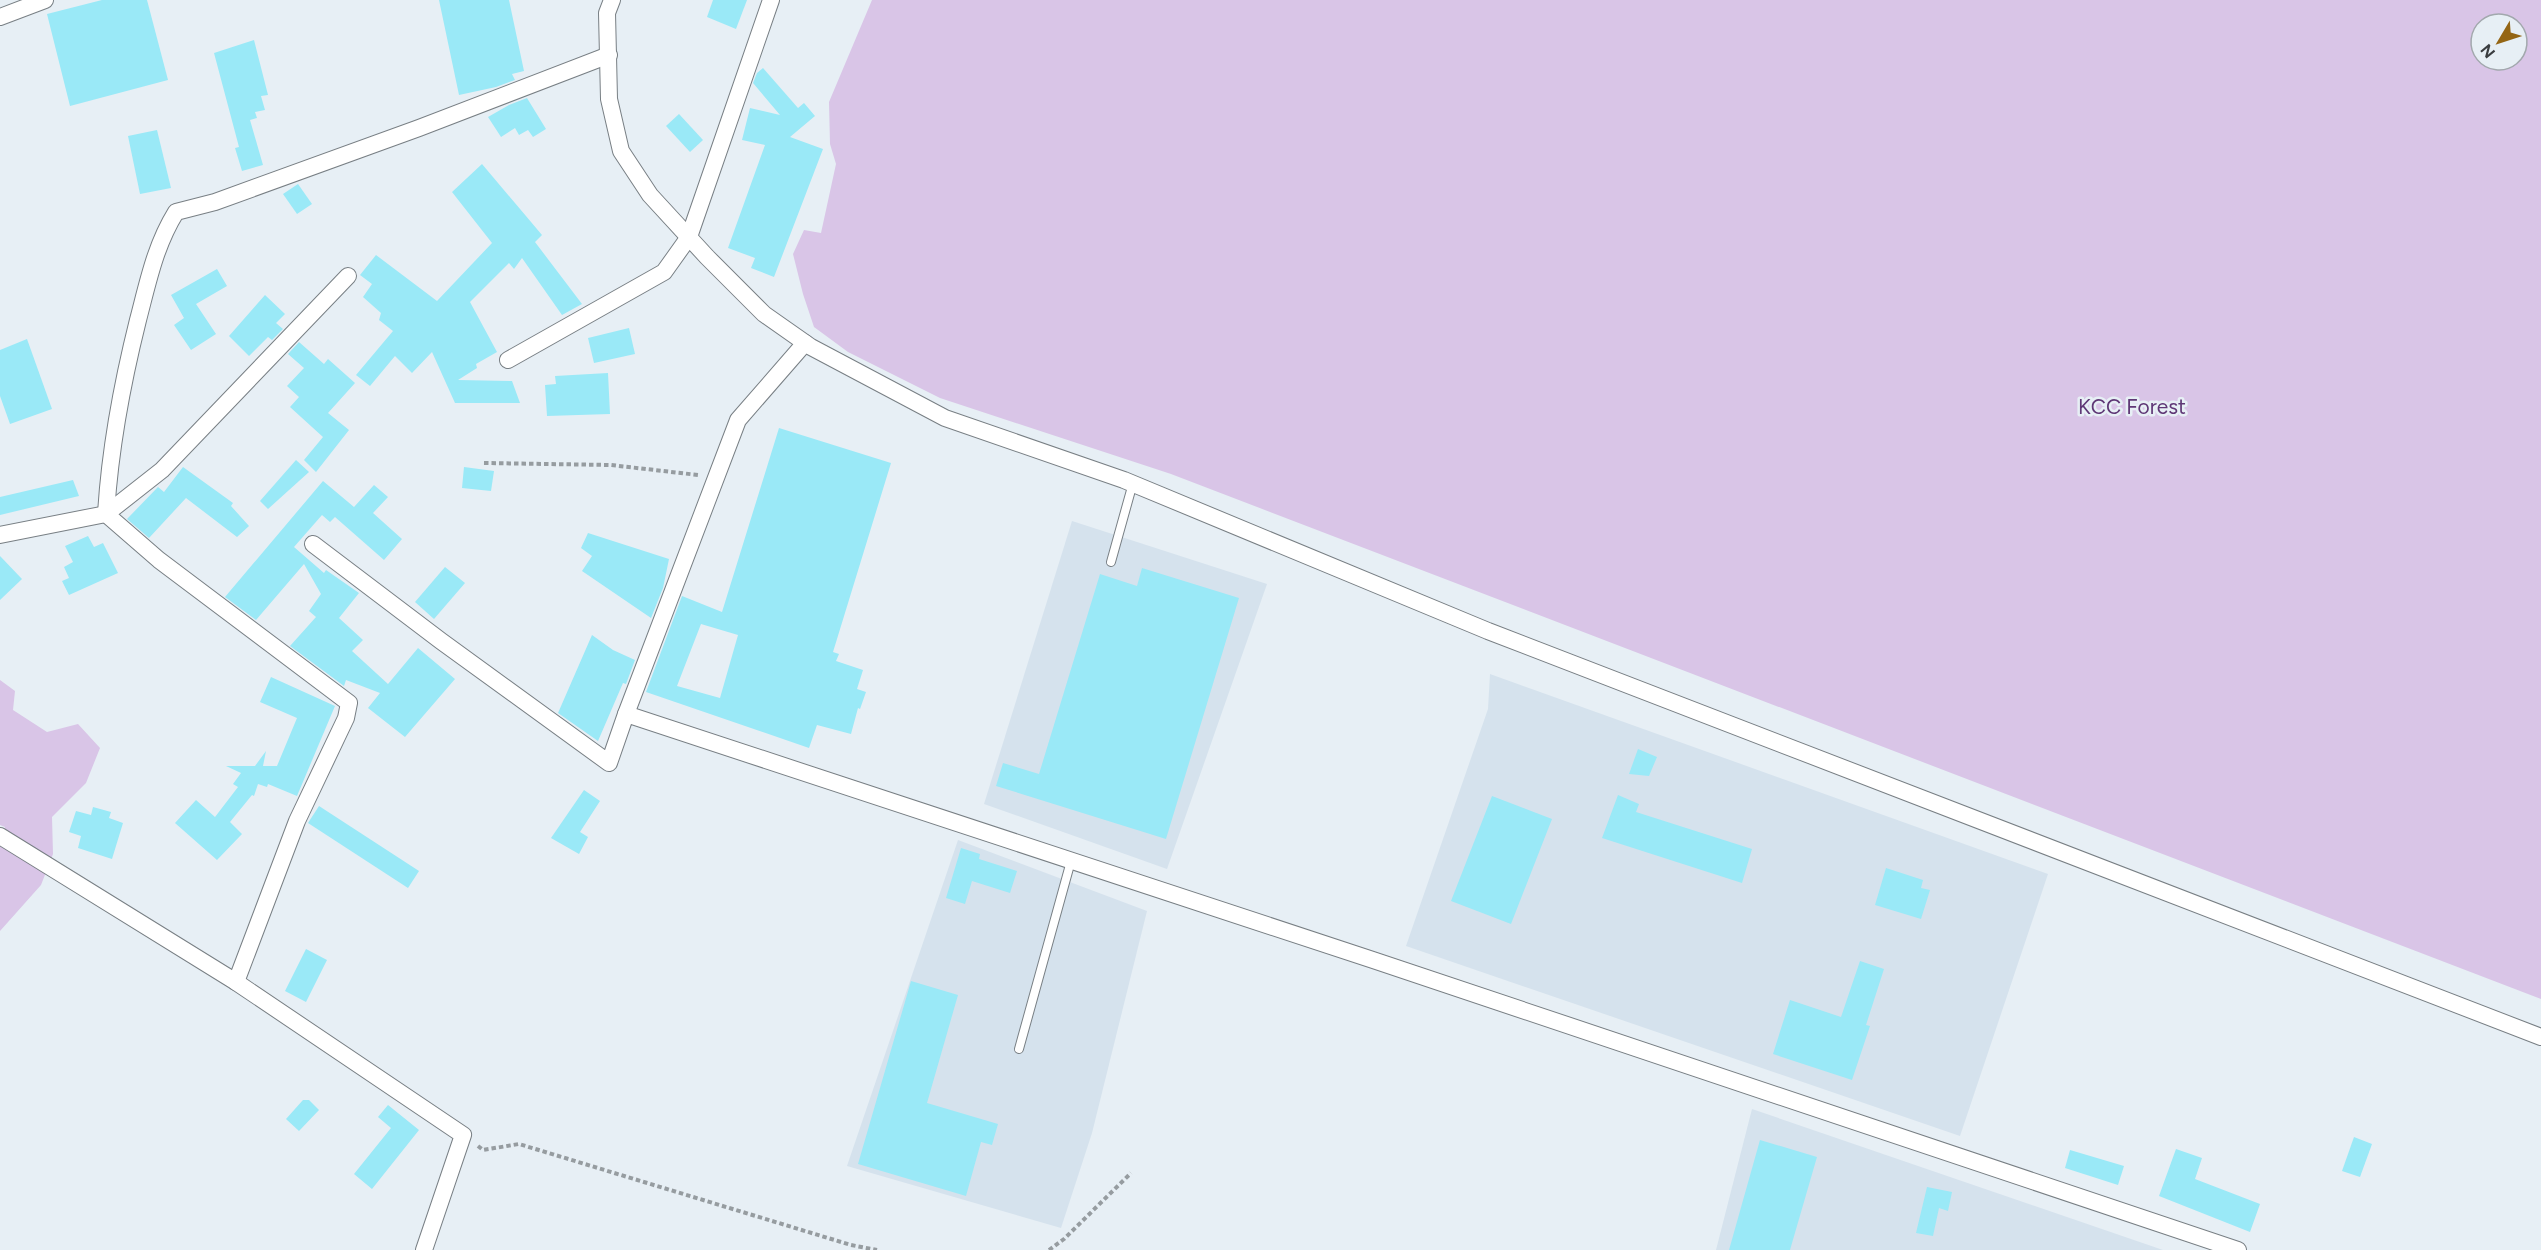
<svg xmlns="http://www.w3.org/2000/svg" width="2541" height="1250" font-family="Figtree,sans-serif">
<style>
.built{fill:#d5e2ed}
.green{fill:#d9c5e7;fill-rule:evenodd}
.building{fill:#9ae9f7;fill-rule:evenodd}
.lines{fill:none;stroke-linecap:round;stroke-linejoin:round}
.service-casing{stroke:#787f84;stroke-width:10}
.minor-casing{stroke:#787f84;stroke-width:18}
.path{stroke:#969ca0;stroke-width:4;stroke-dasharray:4.5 3;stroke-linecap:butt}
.service{stroke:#fff;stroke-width:8}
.minor{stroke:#fff;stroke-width:16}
.labels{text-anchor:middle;stroke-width:5;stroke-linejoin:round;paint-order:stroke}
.park-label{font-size:21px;fill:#5f3776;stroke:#e7eff5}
</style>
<rect width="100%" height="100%" fill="#e7eff5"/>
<g class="built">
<path d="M1072,521l195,63 -100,285 -183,-65z"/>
<path d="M1490,674l558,200 -88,262 -554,-190 82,-237z"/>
<path d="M958,840l189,71 -55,222 -31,95 -214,-62z"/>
<path d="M1752,1109l411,141h-447z"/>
</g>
<g class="green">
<path d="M872,0h1669v999l-1370,-525 -231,-76 -92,-46 -34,-25 -11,-33 -10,-40 11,-24 17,3 15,-69 -6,-20 -1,-42zM2481,24h36v36h-36z"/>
<path d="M0,680l15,11 -2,19 34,22 31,-8 22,24 -14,35 -34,34 1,37 -12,31 -41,46v-93l5,-11 -5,-2z"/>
</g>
<g class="building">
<path d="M102,0h45l21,80 -98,26 -23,-92z"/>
<path d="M439,0h70l15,71 -12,3 3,6 -19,7 -37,8z"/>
<path d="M713,0h34l-11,29 -29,-12z"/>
<path d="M254,40l14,55 -7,1 4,14 -10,2 2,6 -7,2 13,45 -21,6 -7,-23 4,-1 -25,-94z"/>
<path d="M763,68l35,40 6,-5 11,13 -25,21 33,12 -49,128 -23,-9 4,-10 -27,-10 37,-103 -23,-5 8,-32 30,7 -27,-32 4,-10z"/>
<path d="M527,98l19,31 -13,8 -5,-7 -9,5 -4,-7 -14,9 -13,-20 21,-12z"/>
<path d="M679,114l24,26 -13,12 -24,-26z"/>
<path d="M157,130l14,58 -31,6 -12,-58z"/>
<path d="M482,164l60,71 -7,7 47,62 -20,11 -40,-57 -8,11 -5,-6 -39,39 27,50 -21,12 1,4 -19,12 54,1 8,22h-65l-23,-51 -20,21 -17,-17 -25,30 -14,-11 37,-44 -14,-11 2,-7 -18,-16 9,-13 -12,-9 16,-20 61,46 55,-58 -40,-51z"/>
<path d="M298,184l14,20 -15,10 -14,-20z"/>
<path d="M217,269l10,17 -31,18 20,30 -25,16 -17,-25 10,-7 -13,-23z"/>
<path d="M265,295l20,19 -9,9 7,6 -11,11 -4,-3 -19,19 -20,-20z"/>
<path d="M629,328l6,26 -41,9 -6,-25z"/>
<path d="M27,339l25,70 -42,15 -10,-28v-46z"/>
<path d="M299,342l25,22 4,-5 27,24 -27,30 21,17 -33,42 -12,-12 19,-23 -33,-30 9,-10 -12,-11 17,-18 -16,-14z"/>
<path d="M608,373l2,41 -63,2 -2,-31 11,-1 -1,-8z"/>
<path d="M779,428l112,35 -58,189 6,2 -3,7 27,9 -6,19 9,3 -6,17 -2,-1 -7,26 -34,-9 -8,23 -163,-56 36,-96 40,16zM701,624l37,11 -18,63 -43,-12z"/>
<path d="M296,460l13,12 -41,37 -8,-8z"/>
<path d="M183,467l50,36 -2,3 18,20 -12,11 -51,-39 -37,40 -22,-19 31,-32 6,5z"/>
<path d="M464,467l30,4 -3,20 -29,-3z"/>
<path d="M73,480l6,16 -79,19v-18z"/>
<path d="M323,481l31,26 20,-22 14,12 -15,16 29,26 -18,21 -49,-43 -5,5 -8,-7 -28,32 30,26 2,-3 33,23 -20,25 24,22 -11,11 36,33 30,-36 37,31 -50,58 -37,-29 12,-15 -34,-13 -2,6 -54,-40 26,-29 -7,-6 12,-17 -17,-30 -48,56 -31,-23z"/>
<path d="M588,533l81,26 -6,29 -12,30 -69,-47 10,-15 -11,-8z"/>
<path d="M88,536l6,11 9,-4 15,30 -49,22 -7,-14 7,-3 -5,-11 9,-5 -8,-16z"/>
<path d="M0,556l22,23 -22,21z"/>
<path d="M445,567l20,16 -31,36 -19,-17z"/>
<path d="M1142,568l97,30 -73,241 -170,-53 7,-23 36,11 61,-200 37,12z"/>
<path d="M592,635l21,15 22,10 -9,24 -3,-1 -25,58 -40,-28z"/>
<path d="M271,677l64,29 -38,90 -29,-12 -1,3 -9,-3 -4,12 -2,-1 -22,27 12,12 -25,26 -42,-37 21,-23 19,17 23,-30 -5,-3 8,-11 -15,-7h29l11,-15 -3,15h14l20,-48 -37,-16z"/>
<path d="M1638,749l19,8 -8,19 -20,-2z"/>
<path d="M584,790l16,11 -20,31 8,5 -9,17 -28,-16z"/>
<path d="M1618,795l21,9 -3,8 116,37 -10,34 -140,-45z"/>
<path d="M1492,796l60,23 -41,105 -60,-23z"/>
<path d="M319,806l100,65 -11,17 -100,-65z"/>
<path d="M93,807l18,5 -2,6 14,5 -11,36 -34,-11 3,-12 -12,-4 7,-21 15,4z"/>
<path d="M961,848l19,6 -1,5 38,12 -7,22 -38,-12 -7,23 -19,-6z"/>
<path d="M1886,868l37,12 -2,8 9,2 -9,29 -46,-14z"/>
<path d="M306,949l21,11 -21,42 -21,-11z"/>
<path d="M1860,961l24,8 -18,56 4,1 -18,54 -79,-26 17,-54 51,17z"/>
<path d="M911,981l47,14 -31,108 71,21 -6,21 -11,-3 -15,54 -108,-32z"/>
<path d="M303,1100h6l10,10 -20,21 -13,-12z"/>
<path d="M388,1105l31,25 -47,59 -18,-15 37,-46 -13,-11z"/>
<path d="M2354,1137l18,7 -12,33 -18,-6z"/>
<path d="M1760,1140l57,17 -27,93h-61z"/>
<path d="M2176,1149l26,9 -7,21 65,25 -10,28 -91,-36z"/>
<path d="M2070,1150l54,16 -6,19 -53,-17z"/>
<path d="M1927,1187l25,5 -4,19 -9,-3 -6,28 -17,-3z"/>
</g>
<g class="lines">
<defs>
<g id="service">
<path d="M1111,562l22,-79"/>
<path d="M1019,1049l52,-188"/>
</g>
<g id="minor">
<path d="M612,0l-5,13 2,86 12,52 29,44 57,62 57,57 47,33 134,71 179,62 364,151 1053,406"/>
<path d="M0,17l45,-17"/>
<path d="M508,360l156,-88 25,-35 82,-237"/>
<path d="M106,514c4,-67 16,-130 32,-194 10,-38 17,-74 38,-108l39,-10 204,-74 190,-73"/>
<path d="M106,514l53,46 190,143 -3,15 -49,103 -61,161"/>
<path d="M0,535l106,-21 56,-44 186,-194"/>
<path d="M313,544l128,97 168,122 17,-49 747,246 865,290"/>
<path d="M626,714l112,-294 67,-77"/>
<path d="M0,836l236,146 227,153 -39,115"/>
</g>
</defs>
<use href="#service" class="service-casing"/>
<use href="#minor" class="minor-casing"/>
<g class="path">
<path d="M484,463l127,2 87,10"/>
<path d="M478,1146l5,4 36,-6 332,101 26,5"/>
<path d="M1049,1250l15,-11 67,-66"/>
</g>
<use href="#service" class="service"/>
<use href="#minor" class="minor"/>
</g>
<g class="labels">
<g class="park-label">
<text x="2132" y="414">KCC Forest</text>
</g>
</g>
<g transform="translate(2499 42) rotate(231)"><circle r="28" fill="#e7eff5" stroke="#a2a8ad" stroke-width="1.5"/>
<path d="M0-4.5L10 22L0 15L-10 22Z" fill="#946514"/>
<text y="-9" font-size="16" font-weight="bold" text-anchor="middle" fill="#3a3d40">N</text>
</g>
</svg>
